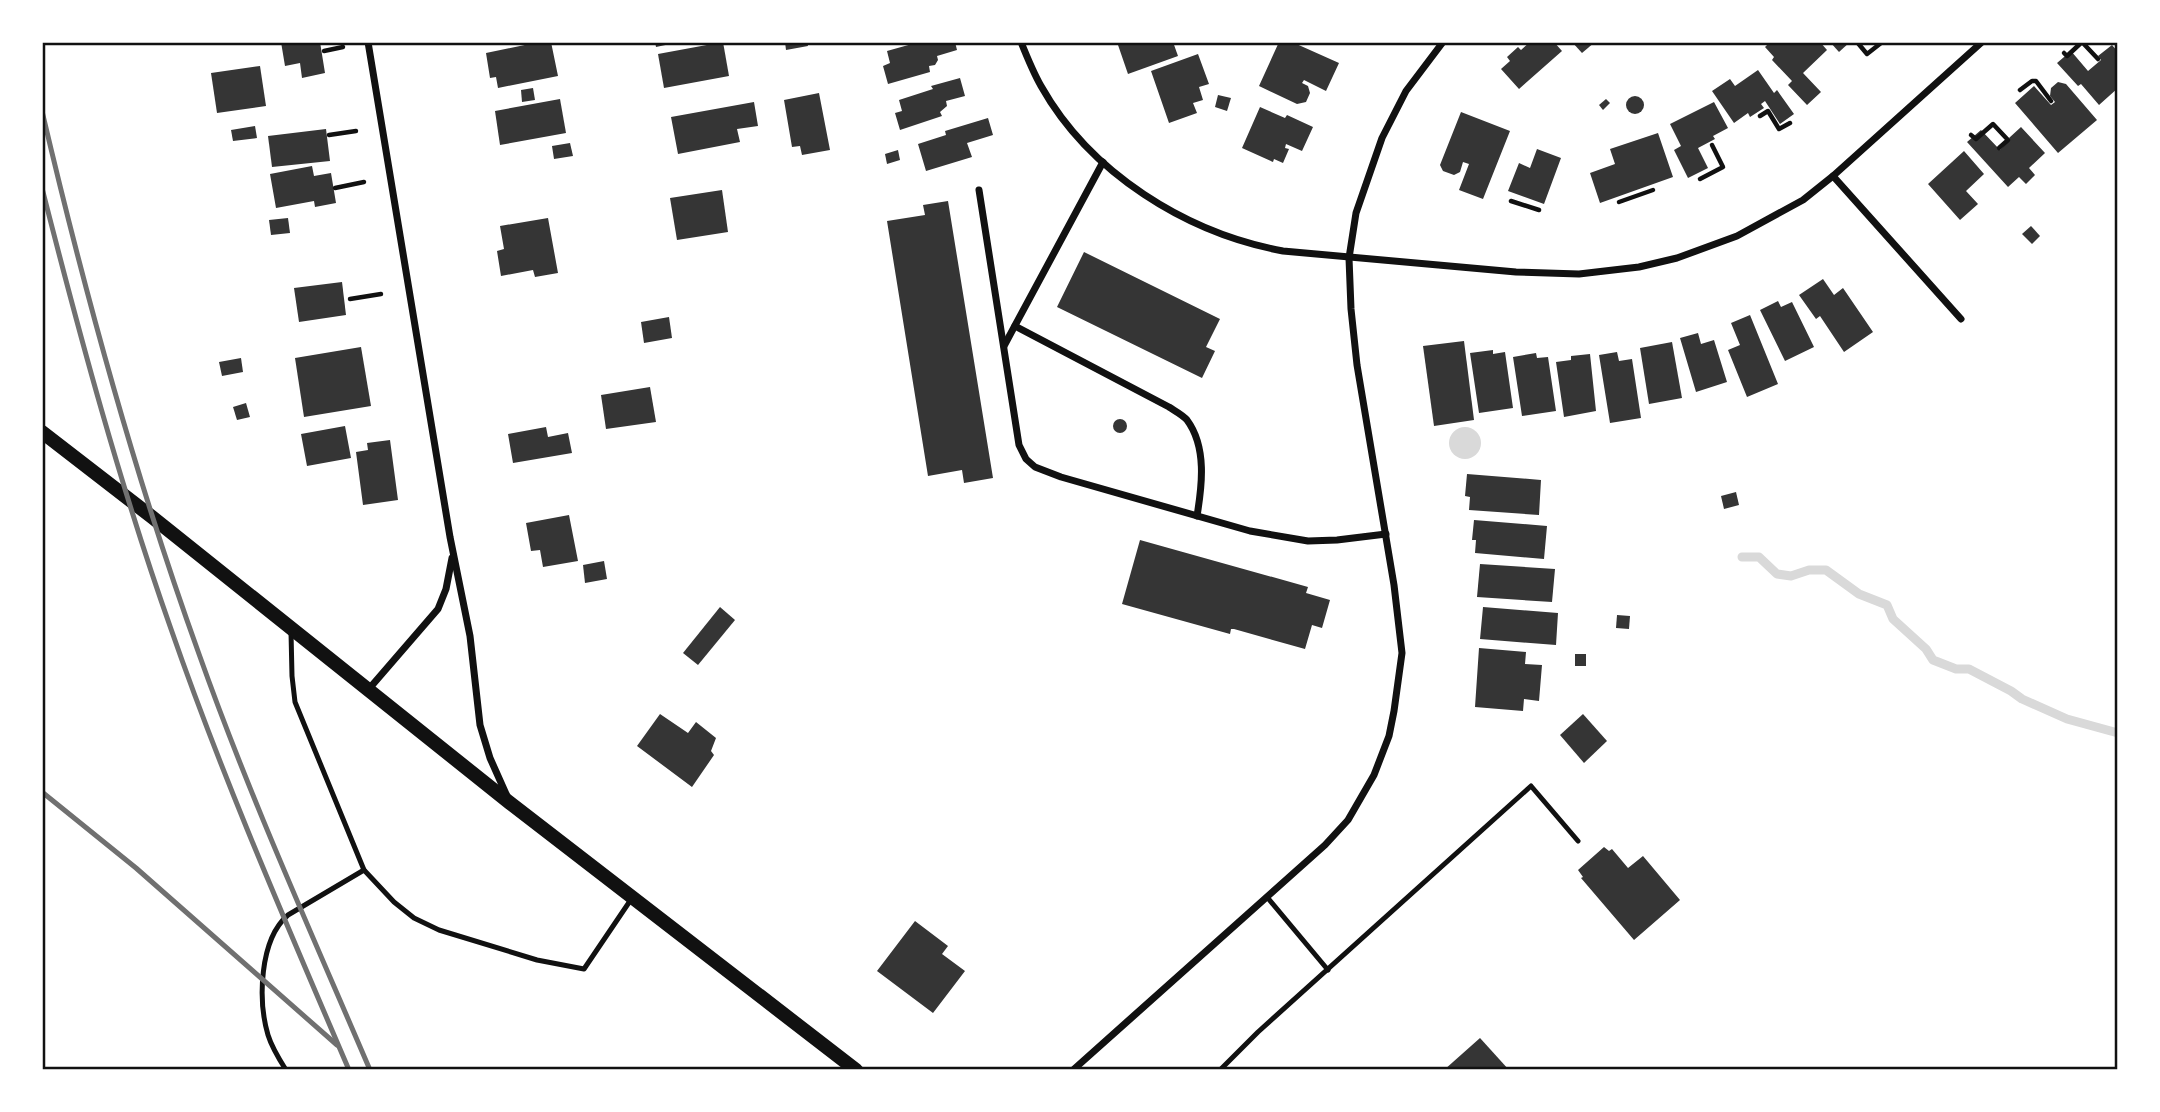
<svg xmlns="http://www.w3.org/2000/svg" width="2160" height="1112" font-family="Jost,sans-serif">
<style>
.water{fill:#d9d9d9}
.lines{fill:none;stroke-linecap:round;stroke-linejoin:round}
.stream{stroke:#d9d9d9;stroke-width:9}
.building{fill:#353535}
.path{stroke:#111;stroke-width:4.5}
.service{stroke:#111;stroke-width:5}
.minor{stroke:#111;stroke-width:7}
.secondary{stroke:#111;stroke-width:14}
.rail{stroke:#707070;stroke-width:5}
.neatline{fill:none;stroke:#111;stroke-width:2.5}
</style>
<rect width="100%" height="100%" fill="#fff"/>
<circle class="water" cx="1465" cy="443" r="16"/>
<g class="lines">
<path class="stream" d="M1742,557h17l18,17 14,2 18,-6h17l33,24 28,11 6,14 33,30 7,11 23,9h13l42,22 11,8 45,20 51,14"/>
</g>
<g class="building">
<path d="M281,42h39l5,31 -23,5 -2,-15 -15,3z"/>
<path d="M539,42h12l7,34 -60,12 -2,-11 -6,1 -4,-25z"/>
<path d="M655,42h20v1l-19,4z"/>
<path d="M723,42l6,34 -65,12 -6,-34z"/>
<path d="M785,42h22l1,4 -22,4z"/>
<path d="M919,42h36l2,8 -20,6 1,4 -3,5 -6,1 1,6 -42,12 -5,-18 7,-3 -3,-12z"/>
<path d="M1128,42h45l5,14 -50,18 -10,-29z"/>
<path d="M1279,42h13l47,21 -13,28 -22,-11 -2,3 6,3 2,7 -4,9 -9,2 -38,-18z"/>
<path d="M1530,42h24l8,9 -43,38 -18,-20 9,-8 -3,-4 11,-10 3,3z"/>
<path d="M1572,42h23l-13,11z"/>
<path d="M1770,42h50l7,8 -24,23 18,19 -14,13 -19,-20 4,-4 -20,-21 2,-3 -9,-10z"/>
<path d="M1830,42h20l-11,10z"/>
<path d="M2112,45l6,7v36l-19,17 -18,-21 -3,2 -21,-23 14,-12 17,20 13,-11 -3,-4z"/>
<path d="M1198,54l11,30 -10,3 4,13 -10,3 4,10 -28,10 -18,-52z"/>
<path d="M260,66l6,40 -49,7 -6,-40z"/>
<path d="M1758,70l16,23 3,-3 17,24 -14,10 -15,-23 -4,3 3,4 -14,9 -2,-4 -14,10 -22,-32 18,-12 5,7z"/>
<path d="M960,78l5,18 -19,5 1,5 -7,6 2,4 -42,14 -5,-17 7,-2 -3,-11 34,-11 -2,-3z"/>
<path d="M2058,82l8,2 31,36 -39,33 -43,-50 19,-17 17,19 4,-3 -5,-6 1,-8z"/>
<path d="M533,88l2,12 -13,2 -1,-12z"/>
<path d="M819,93l11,57 -28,5 -2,-9 -8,1 -8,-47z"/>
<path d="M1218,95l13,3 -4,13 -12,-4z"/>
<circle cx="1635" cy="105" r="9"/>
<path d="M560,99l6,34 -66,12 -5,-34z"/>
<path d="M1606,99l4,4 -7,7 -4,-5z"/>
<path d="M754,102l4,24 -21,3 3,13 -62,12 -7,-37z"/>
<path d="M1714,102l14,26 -15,8 2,3 -17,9 10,20 -20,10 -14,-28 7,-4 -11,-22z"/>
<path d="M1260,107l25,11 2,-3 26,12 -11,24 -16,-7 -1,4 4,1 -6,14 -9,-4 -1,3 -31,-14z"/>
<path d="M1461,112l49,19 -27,68 -24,-9 10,-26 -6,-2 -3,10 -6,3 -11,-4 -3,-6z"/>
<path d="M988,118l5,17 -26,8 5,14 -46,14 -8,-27 28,-9 -1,-4z"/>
<path d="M255,126l2,12 -24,3 -2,-11z"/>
<path d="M2021,127l24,26 -16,15 6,7 -9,9 -7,-7 -11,10 -41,-45 14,-12 19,20 10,-10 -1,-2z"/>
<path d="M326,129l4,32 -58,6 -4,-31z"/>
<path d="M1658,133l15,44 -73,26 -10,-30 25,-9 -5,-15z"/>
<path d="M570,143l3,13 -19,3 -2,-13z"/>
<path d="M1537,149l24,9 -17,46 -36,-13 11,-28 11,5z"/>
<path d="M898,150l2,10 -13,4 -2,-10z"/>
<path d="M1964,151l20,23 -18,17 12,13 -18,16 -32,-36z"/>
<path d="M312,166l2,10 17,-3 5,30 -21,4 -1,-6 -38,7 -6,-34z"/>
<path d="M722,190l6,42 -51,8 -7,-42z"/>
<path d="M948,201l45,277 -29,5 -2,-13 -34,6 -41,-255 38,-6 -2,-10z"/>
<path d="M288,218l2,15 -19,2 -2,-15z"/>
<path d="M548,218l10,55 -23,4 -2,-7 -32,6 -4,-25 7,-2 -4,-23z"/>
<path d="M2031,226l9,10 -8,8 -10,-10z"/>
<path d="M1084,252l136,67 -14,28 9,4 -13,27 -145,-71z"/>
<path d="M1823,279l11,16 9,-7 30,44 -29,20 -24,-36 -4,3 -17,-24z"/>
<path d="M342,282l4,33 -47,7 -5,-34z"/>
<path d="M1778,301l3,6 11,-5 22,45 -29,14 -25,-51z"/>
<path d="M1750,315l28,69 -31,13 -19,-47 12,-5 -9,-22z"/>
<path d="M669,317l3,21 -28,5 -3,-21z"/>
<path d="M1698,333l3,11 13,-4 13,42 -31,10 -16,-54z"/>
<path d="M1464,341l10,79 -40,6 -11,-80z"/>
<path d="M1672,342l10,56 -33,6 -9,-56z"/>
<path d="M361,347l10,59 -67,11 -9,-59z"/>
<path d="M1493,350v4l12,-2 8,56 -34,5 -9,-60z"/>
<path d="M1617,352l2,9 13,-2 9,59 -31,5 -11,-68z"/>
<path d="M1536,353l1,5 11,-1 8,54 -34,5 -9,-59z"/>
<path d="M1590,354l6,57 -32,6 -8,-55 15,-2v-4z"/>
<path d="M241,358l2,14 -21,4 -3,-14z"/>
<path d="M650,387l6,35 -50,7 -5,-34z"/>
<path d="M246,403l4,14 -13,3 -4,-13z"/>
<circle cx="1120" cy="426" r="7"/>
<path d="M345,426l6,32 -44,8 -6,-32z"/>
<path d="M546,427l2,10 20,-4 4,20 -59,10 -5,-29z"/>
<path d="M390,440l8,60 -35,5 -7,-53 12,-2 -1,-7z"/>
<path d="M1467,474l74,6 -2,35 -70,-5 1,-13 -5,-1z"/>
<path d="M1736,492l3,13 -15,4 -3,-13z"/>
<path d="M569,515l9,46 -35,6 -3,-17 -9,1 -5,-28z"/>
<path d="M1474,520l73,6 -3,33 -69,-6 1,-13h-4z"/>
<path d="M1140,540l168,47 -2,6 24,7 -8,28 -10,-3 -7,24 -71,-20h-3l-1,5 -108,-30z"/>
<path d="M604,561l3,18 -22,4 -2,-18z"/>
<path d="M1480,564l75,5 -3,33 -75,-5z"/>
<path d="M720,607l15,13 -37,45 -15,-12z"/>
<path d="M1483,607l75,6 -2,32 -76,-6z"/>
<path d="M1617,615l13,1 -1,13 -13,-1z"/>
<path d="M1479,648l47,4 -1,12 17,1 -3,36 -15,-2 -1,12 -48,-4z"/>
<rect x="1575" y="654" width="11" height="12"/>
<path d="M660,714l28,19 8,-11 20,16 -5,13 3,4 -22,32 -55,-41z"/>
<path d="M1583,714l24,27 -23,22 -24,-28z"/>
<path d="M1604,847l5,4 3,-2 16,19 15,-12 37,44 -46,40 -53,-62 2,-1 -5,-7z"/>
<path d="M915,921l33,25 -6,8 23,17 -32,42 -56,-42z"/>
<path d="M1480,1038l29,32h-65z"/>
</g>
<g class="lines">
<g class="path">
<path d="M1857,42l10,12 14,-11"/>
<path d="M324,51l19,-4"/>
<path d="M2064,53l3,3 15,-14 16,17"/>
<path d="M2020,90l12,-9h4l15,20"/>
<path d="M1760,116l8,-5 11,18 11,-6"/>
<path d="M329,135l27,-4"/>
<path d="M1971,135l5,4 17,-15 15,16 -9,8"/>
<path d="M1700,179l23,-12 -11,-22"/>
<path d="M335,188l29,-6"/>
<path d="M1511,201l28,9"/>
<path d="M1619,202l34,-12"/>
<path d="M350,299l31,-5"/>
</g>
<g class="service">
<path d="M291,632l1,44 3,26 69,168 30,32 20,16 25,12 98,30 47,9 48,-71"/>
<path d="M1267,897l61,73"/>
<path d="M286,1070c-7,-11 -14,-22 -18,-35 -10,-34 -9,-95 20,-120l76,-45"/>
<path d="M1220,1070l38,-38 273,-246 47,55"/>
</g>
<g class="minor">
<path d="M368,42l82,495 20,99 10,89 10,33 17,38"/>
<path d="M1021,42c6,15 12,30 20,44 49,87 145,147 242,165l233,21 63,2 60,-7 38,-9 60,-22 66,-36 30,-24 149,-134"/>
<path d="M1833,176l128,143"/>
<path d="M979,190l40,255 7,14 9,8 26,10 189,54 58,10 29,-1 49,-6"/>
<path d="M1015,326l154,81c6,4 14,8 18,13 20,27 15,66 10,96"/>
<path d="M1004,346l99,-184"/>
<path d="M368,690l70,-81 8,-20 6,-31"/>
<path d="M1073,1070l252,-225 23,-25 26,-45 15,-39 5,-25 8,-58 -8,-68 -37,-220 -6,-56 -2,-51 7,-45 26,-75 24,-47 37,-49"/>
</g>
<path class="secondary" d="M42,432l110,85 358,286 346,267"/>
<g class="rail">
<path d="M42,111c43,183 93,366 157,543 50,141 112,278 171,416"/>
<path d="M42,188c38,149 78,297 129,441 52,150 116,296 178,441"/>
<path d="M42,792l94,76 201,177"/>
</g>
</g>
<rect width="2160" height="1112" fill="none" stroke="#ffffff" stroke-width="88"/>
<rect x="44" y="44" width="2072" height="1024" class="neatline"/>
</svg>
